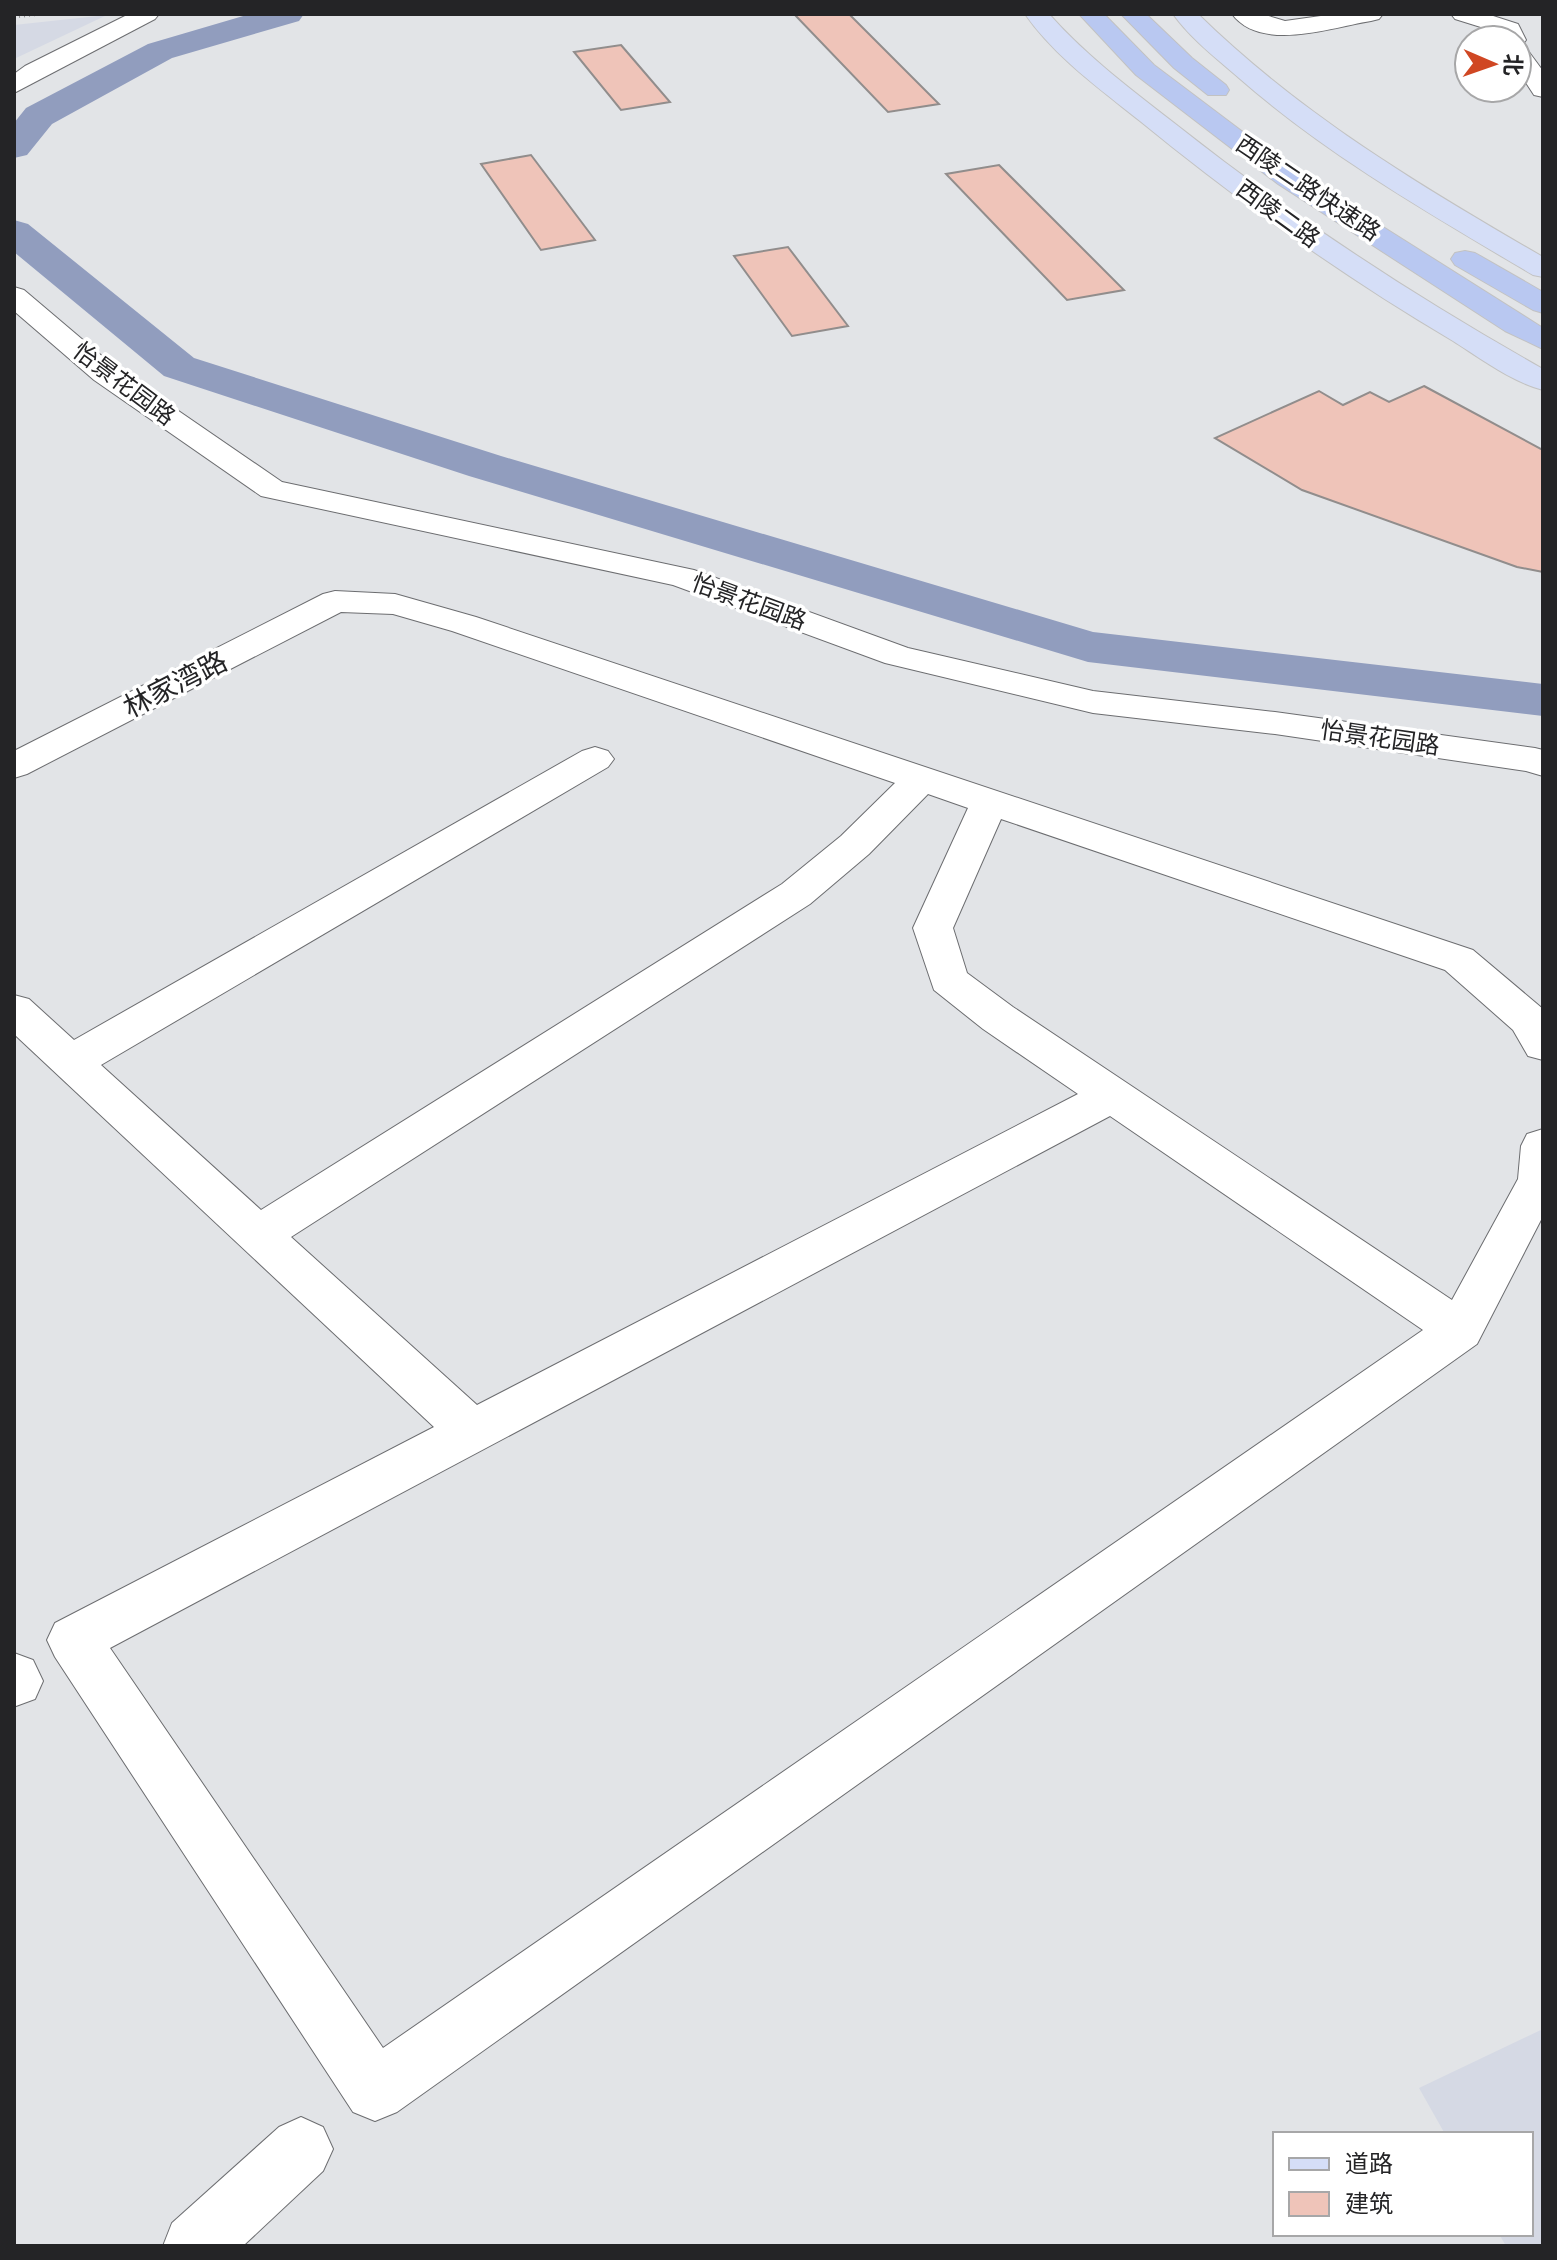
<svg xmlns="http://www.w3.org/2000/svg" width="1557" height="2260" font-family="Karla,'Noto Sans SC',sans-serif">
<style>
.built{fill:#d5d9e4}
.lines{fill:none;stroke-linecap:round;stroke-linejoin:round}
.canal{fill:#919dbe;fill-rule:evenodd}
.building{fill:#efc4b9;stroke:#918d8c;stroke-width:2}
.minor-casing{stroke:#6c6d70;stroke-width:2}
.major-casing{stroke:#c2c2c2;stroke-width:2}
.highway-casing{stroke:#c2c2c2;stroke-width:2}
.path{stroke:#929496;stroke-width:3;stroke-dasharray:1 4;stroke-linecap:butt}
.minor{fill:#fff;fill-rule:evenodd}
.major{fill:#d5def7;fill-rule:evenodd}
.highway{fill:#b9c8f1;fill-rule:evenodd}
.labels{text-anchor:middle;stroke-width:7;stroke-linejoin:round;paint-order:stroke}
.far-street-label{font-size:24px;fill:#242426;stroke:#fff}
.street-label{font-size:28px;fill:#242426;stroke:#fff}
</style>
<rect width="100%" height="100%" fill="#e2e4e7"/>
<g class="built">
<path d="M107,15l-93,44v-34z"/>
<path d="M1543,2029v217h-37l-7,-12h32v-100h-86l-26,-46z"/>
</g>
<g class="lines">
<g class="canal">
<path d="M250,14h54l-5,7 -127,37 -120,66 -25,31 -13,3v-35l12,-15 122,-64z"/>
<path d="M14,220l14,4 166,134 307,98 592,176 450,52v32l-455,-54 -619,-186 -305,-100 -150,-124z"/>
</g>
</g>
<g class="building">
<path d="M794,14h55l90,90 -51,8z"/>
<path d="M621,45l49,57 -49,8 -47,-58z"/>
<path d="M531,155l64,85 -54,10 -60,-86z"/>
<path d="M999,165l125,125 -57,10 -121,-126z"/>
<path d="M788,247l60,79 -56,10 -58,-80z"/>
<path d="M1424,386l119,64v122l-26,-5 -215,-77 -87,-52 104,-47 24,14 27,-13 19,10z"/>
</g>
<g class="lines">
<defs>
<g id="minor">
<path d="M129,14h30l-4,5 -141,74v-19l11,-8z"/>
<path d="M1232,14h30l23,7 50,-7h48l-4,5 -8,2c-38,6 -110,32 -139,-7z"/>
<path d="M1451,14h36l31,10 8,16 -3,4 20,27v26l-9,-2 -17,-26v-29h-15l-2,-7 -45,-14z"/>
<path d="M14,287l10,3 92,78 166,114 412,88 214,78 185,43 182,21 260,36 8,2v26l-17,-5 -251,-37 -182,-21 -208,-50 -212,-78 -412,-89 -167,-116 -80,-69z"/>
<path d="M335,591l60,3 81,23 997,333 70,59v51l-15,-4 -15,-26 -68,-60 -444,-151 -48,109 14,45 46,34 439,293 66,-121 3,-33 6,-12 16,-5v87l-66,128 -1080,768 -22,9 -22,-9 -298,-455 -8,-17 8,-17 379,-196 -420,-393v-39l15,4 45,41 508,-289 13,-4 13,4 6,8 -6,8 -507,298 160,145 521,-326 59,-48 54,-53 -443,-152 -59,-17 -52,-2 -314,162 -13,4v-27l309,-157zM928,794l40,14 -55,120 21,62 49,39 95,65 -601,311 -186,-168 519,-333 59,-50zM1110,1116l313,214 -1040,718 -273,-400z"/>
<path d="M14,1653l19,7 10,21 -8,18 -19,7z"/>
<path d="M301,2117l22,10 10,22 -10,22 -80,75h-80l9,-23 107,-96z"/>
</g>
<g id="major">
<path d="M1025,14h24c38,43 84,77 129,112 115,91 237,171 365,243v21c-31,-8 -63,-32 -90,-49 -110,-65 -214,-139 -313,-220 -40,-32 -85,-64 -115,-107z"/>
<path d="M1173,14h25c102,100 222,172 345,243v20l-10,-2c-101,-60 -205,-119 -294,-197 -22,-19 -49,-40 -66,-64z"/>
</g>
<g id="highway">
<path d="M1079,14h25l50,51 142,107 247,156v21l-38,-18 -227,-147 -142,-109z"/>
<path d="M1121,14h25l46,44 34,27 3,5 -3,5h-18l-34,-27z"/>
<path d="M1465,251l10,2 68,39v21l-10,-3 -78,-45 -4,-6 4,-6z"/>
</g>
</defs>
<use href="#minor" class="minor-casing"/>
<use href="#major" class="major-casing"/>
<use href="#highway" class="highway-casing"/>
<path class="path" d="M14,17l27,-3"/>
<use href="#minor" class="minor"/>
<use href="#major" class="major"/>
<use href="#highway" class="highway"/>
</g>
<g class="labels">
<g class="far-street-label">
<text transform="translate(1308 188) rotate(34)" y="8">西陵二路快速路</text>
<text transform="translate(1278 214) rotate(36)" y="8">西陵二路</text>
<text transform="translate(124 384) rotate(37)" y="8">怡景花园路</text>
<text transform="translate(749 602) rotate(20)" y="8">怡景花园路</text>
<text transform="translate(1380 738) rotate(8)" y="8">怡景花园路</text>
</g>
<g class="street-label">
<text transform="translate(175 684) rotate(-27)" y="10">林家湾路</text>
</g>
</g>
<rect width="1557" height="2260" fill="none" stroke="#242426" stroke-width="32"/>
<rect x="1273" y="2132" width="260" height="104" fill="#ffffff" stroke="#a7a7a8" stroke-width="2"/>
<rect x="1289" y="2158" width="40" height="12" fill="#d5def7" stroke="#a7a7a8" stroke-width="2"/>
<text x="1345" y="2172" font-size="24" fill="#242426">道路</text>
<rect x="1289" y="2192" width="40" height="24" fill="#efc4b9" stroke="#a7a7a8" stroke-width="2"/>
<text x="1345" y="2212" font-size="24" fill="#242426">建筑</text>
<g transform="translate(1493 64) rotate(92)"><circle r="38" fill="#ffffff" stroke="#a7a7a8" stroke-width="2"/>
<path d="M0-6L14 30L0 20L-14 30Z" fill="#d04723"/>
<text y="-12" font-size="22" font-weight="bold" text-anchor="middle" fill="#242426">北</text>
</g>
</svg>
